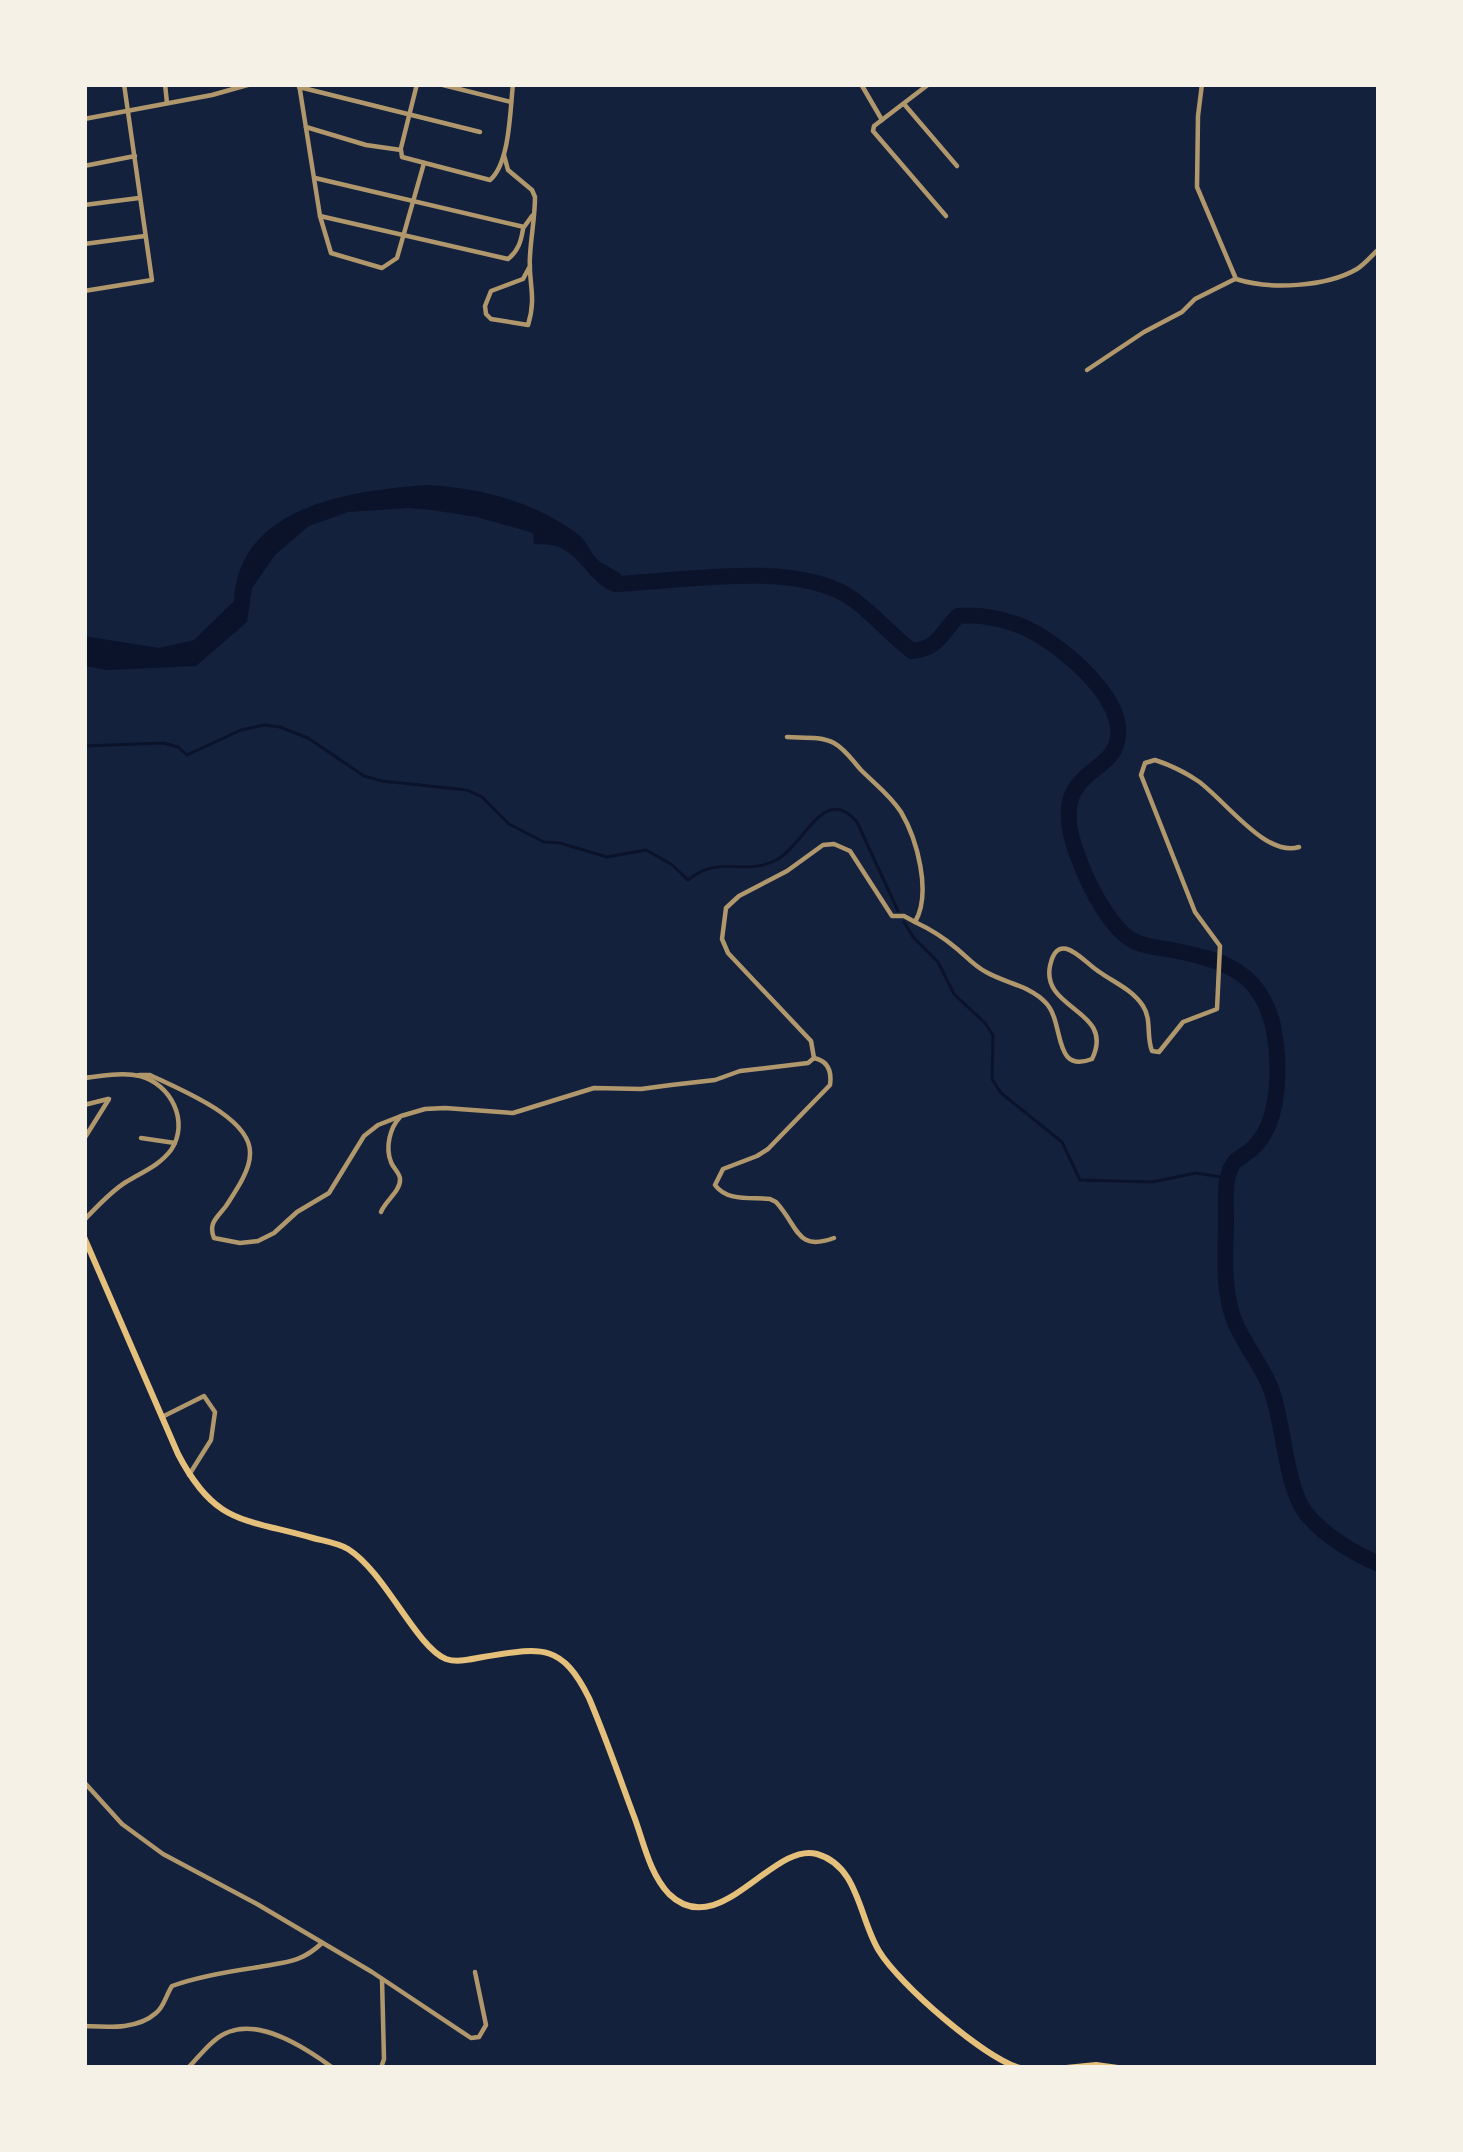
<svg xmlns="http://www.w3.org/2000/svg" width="1463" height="2152" font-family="Mulish,sans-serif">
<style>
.water{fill:#0b132b}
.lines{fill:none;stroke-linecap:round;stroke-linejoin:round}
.stream{stroke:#0b132b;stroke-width:3}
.river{stroke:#0b132b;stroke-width:16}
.minor{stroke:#b1986c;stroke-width:4.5}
.primary{stroke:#e5c07b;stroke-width:6}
</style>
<rect width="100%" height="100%" fill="#14213d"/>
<path class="water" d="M428,485c53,3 109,17 152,51 7,6 10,16 17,23 6,6 16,10 24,15l-6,18c-24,-6 -34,-38 -59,-46 -7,-2 -15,-1 -22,-2l-1,-11 -56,-16 -46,-7 -22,-2 -61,4 -39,14 -34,29 -23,33 -5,34 -51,44 -89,4 -23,-4v-30l75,12 35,-8 40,-39c4,-96 119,-111 194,-116z"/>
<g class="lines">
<g class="stream">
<path d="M84,746l80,-3 14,4 9,8 54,-25 23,-5 16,2 28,11 56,38 18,5 85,9 15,7 27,27 35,18 16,1 47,14 39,-7 25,14 17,16c33,-27 56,-2 90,-21 27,-15 46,-76 79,-37l41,89"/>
<path d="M904,922l9,15 25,25 16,32 31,29 8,12 -1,44 9,14 61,49 18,38 72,2 44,-9 31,5"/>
</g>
<path class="river" d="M602,572l16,12c65,-3 173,-23 230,12 23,14 42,39 64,55 26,-2 29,-18 46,-35 22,-2 42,2 63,10 35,14 102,69 97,110 -2,25 -25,30 -39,48 -18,21 -9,54 1,78 9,24 32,70 56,80 11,5 25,6 36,8 50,10 88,20 101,76 7,35 9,95 -20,122 -14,13 -21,8 -26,33 -2,12 -1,25 -1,37 0,33 -4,66 7,99 9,26 29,47 38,72 13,34 14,95 34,123 18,23 48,41 74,52"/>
<g class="minor">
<path d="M165,84l2,19"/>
<path d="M299,84l21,132 11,37 51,15 15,-10 27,-95"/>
<path d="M439,84l72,18"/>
<path d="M861,84l21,36"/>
<path d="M929,84l-55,42 -1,5 73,85"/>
<path d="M1202,84l-4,32 -1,71 39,92c34,11 90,8 121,-10 8,-5 15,-14 22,-20"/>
<path d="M299,87l181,45"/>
<path d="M904,104l53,62"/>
<path d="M84,119l128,-24 39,-11"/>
<path d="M306,127l60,18 35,5 1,7 88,23c20,-17 20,-70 23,-96"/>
<path d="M401,148l16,-64"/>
<path d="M504,155l4,15 24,20 3,7c0,20 -4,39 -5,59 -2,27 7,40 -2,69l-37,-6 -5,-5 -1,-8 6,-15 32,-12 7,-13"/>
<path d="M84,166l51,-10"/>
<path d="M315,178l209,49 8,-11"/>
<path d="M84,205l55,-7"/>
<path d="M320,216l188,43c10,-8 13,-17 15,-30"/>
<path d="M84,244l61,-8"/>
<path d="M84,291l68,-11 -28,-196"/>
<path d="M1087,370l57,-38 38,-20 13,-13 40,-20"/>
<path d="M915,922c15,7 28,15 41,26 10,8 18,18 30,24 19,11 45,14 60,31 19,20 6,71 46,56 24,-49 -51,-49 -42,-93 8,-38 34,-4 48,5 15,11 34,18 45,35 9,14 3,30 9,45l7,1 24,-30 34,-13 3,-63 -25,-34 -54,-137 4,-12 10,-3c15,5 30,12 43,21 27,19 68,77 101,66"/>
<path d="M814,1058c14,3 18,13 16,27l-62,64 -11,7 -34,13 -8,16c12,17 37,12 55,14l6,3c23,25 20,50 58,36"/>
<path d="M139,1075h11c28,14 102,42 100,79 0,17 -15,38 -24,52 -9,12 -18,17 -12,32l26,5 18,-2 16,-8 23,-21 32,-19 35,-57 14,-11 23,-9 24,-7 20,-1 68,5 81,-25 47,1 30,-4 44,-5 25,-9 68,-8 6,-5 -3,-17 -83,-88 -6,-14 4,-31 13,-12 48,-25 36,-26 11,-1 16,7 42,65h12l11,6c17,-29 2,-83 -14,-110 -11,-17 -26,-28 -40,-42 -8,-9 -16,-21 -27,-27 -13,-7 -32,-5 -47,-6"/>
<path d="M84,1078c17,-2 39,-6 56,-2 31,8 50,46 31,74 -12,16 -29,22 -45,32 -16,10 -29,25 -42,38"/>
<path d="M84,1105l24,-6"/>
<path d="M141,1138l34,5"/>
<path d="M84,1139l25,-40"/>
<path d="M381,1212c4,-11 20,-21 19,-33 0,-6 -7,-11 -9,-17 -6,-15 -1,-34 9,-45"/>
<path d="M162,1417l42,-21 11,16 -4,28 -22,35"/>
<path d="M84,1782l38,42 41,30 94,50 115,68 99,66 8,-1 7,-12 -11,-53"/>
<path d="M84,2026c23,1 53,4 72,-13 8,-6 10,-18 16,-27 27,-10 59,-15 87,-19 26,-5 42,-4 63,-24"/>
<path d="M188,2068c11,-11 22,-27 36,-34 34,-18 82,14 109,34"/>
<path d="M381,2068l3,-9 -2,-80"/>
</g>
<g class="primary">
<path d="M84,1237l94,217c37,71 65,64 135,84 11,3 25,5 35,11 37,23 68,98 98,110 12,4 25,0 37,-2 56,-9 78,-16 106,41 17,40 31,81 46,121 9,25 15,55 34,75 50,49 104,-53 148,-40 42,12 42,65 62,97 20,33 105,107 141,117"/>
<path d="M1066,2068l30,-3 22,3"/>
</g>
</g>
<rect width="1463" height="2152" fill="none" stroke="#f6f1e7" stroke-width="174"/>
</svg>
